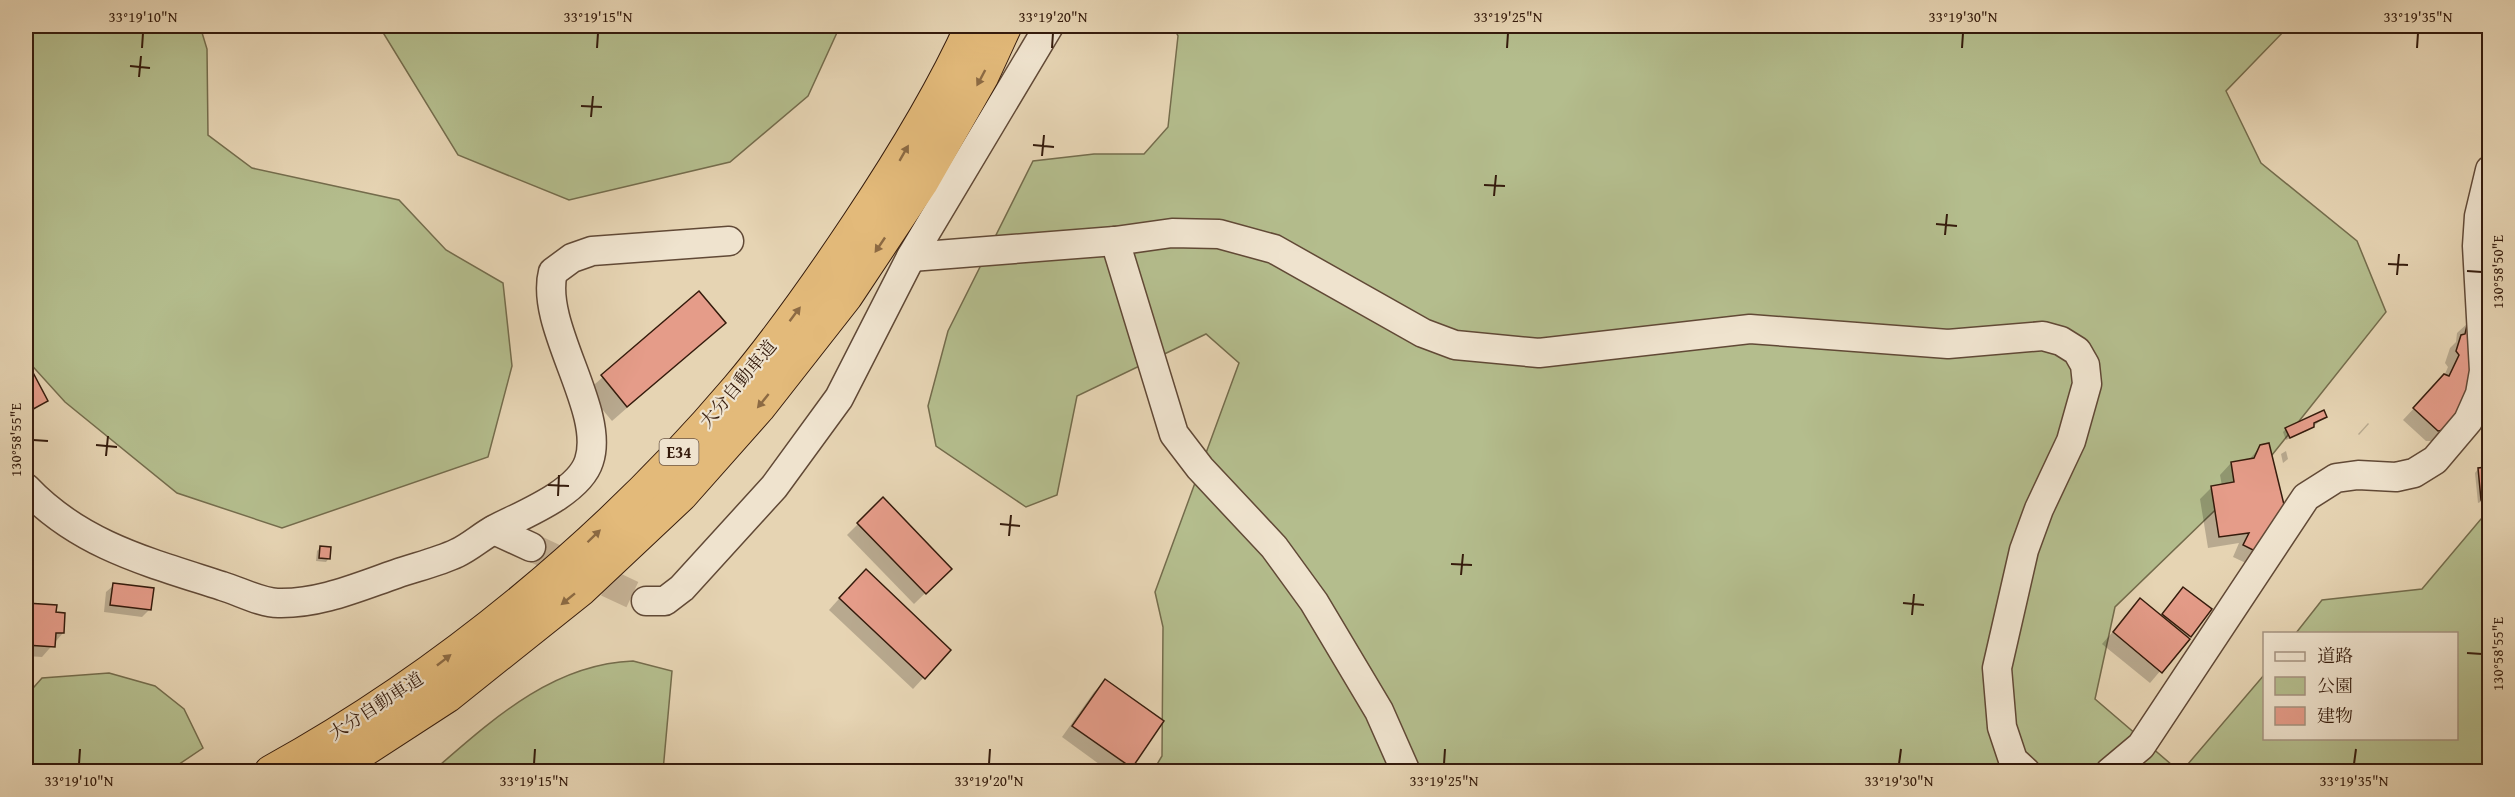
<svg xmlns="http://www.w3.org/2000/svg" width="2515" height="797" font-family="'Gentium Book Plus','Noto Serif JP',serif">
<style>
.green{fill:#b4bd8d;stroke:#746c4c;stroke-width:1.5}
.shadow{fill:#0003}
.building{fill:#e59c89;stroke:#351b0c;stroke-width:1.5}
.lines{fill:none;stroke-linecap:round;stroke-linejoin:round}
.minor-tunnel{stroke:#c3af92;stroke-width:28;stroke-dasharray:28 14;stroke-linecap:butt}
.minor-casing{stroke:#614936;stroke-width:31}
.highway-casing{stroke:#351b0c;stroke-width:35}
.minor{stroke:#efe3ce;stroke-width:28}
.highway{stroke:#e3ba7a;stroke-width:33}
.oneway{fill:#8c6a43}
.ticks{fill:none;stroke:#351b0c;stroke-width:2}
.labels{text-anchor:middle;stroke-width:4.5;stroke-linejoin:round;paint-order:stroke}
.shield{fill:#efe3ce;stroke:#6d5746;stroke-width:1.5}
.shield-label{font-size:16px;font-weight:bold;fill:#351b0c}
.street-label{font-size:18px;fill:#351b0c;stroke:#efe3ce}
.neatline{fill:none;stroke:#351b0c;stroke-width:2}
.ticks-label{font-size:15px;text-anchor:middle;fill:#351b0c}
</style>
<rect width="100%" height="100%" fill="#e6d4b3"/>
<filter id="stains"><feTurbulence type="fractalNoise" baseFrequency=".00333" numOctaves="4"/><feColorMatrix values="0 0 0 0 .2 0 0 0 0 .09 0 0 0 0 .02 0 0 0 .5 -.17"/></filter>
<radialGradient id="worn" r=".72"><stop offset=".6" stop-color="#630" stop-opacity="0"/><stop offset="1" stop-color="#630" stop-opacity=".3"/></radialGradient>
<g class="green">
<path d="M26,26h174l7,23 1,86 44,33 147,32 47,50 57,33 9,83 -24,91 -206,71 -105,-35 -112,-91 -39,-43z"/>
<path d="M379,26h461l-32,70 -78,66 -161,38 -111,-45z"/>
<path d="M1173,26h1116l-63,65 35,72 96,78 29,71 -114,143 -157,152 -20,92 84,72h-1026l9,-15 1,-129 -8,-35 84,-229 -33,-29 -129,62 -20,99 -31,12 -90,-61 -8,-40 20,-75 85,-170 61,-7h50l24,-27 10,-91z"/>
<path d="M2481,519l9,1 -1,251h-307l82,-96v63h192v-104l-160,-1 26,-33 100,-11z"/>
<path d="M633,661l39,10 -9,100h-230c59,-51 119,-107 200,-110z"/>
<path d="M109,673l46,13 29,23 19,39 -34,23h-143v-75l16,-18z"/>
</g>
<g class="shadow">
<path d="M699,293l25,30 -112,98 -25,-30z"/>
<path d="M2469,322l-11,98 -26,21h-6l-23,-21 41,-44 4,-9 -3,-4 5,-15 6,-6 1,-9z"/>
<path d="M28,367l18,34 -20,15v-47z"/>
<path d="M2325,417l-16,13 -23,10 -3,-8 3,-3z"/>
<path d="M2368,423l1,1 -10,11 -1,-1z"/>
<path d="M2260,447l26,70 -38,47 -15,-7 6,-14 -31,5 -8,-49 12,-12 10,-1 -2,-11 11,-12 17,-2z"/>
<path d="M2286,451l2,8 -5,4 -2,-9z"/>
<path d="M2478,469l10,30 -10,4 -3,-30z"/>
<path d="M883,499l67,70 -36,35 -67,-69z"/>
<path d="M321,547l8,11 -3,4 -10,-1 1,-10z"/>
<path d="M854,582l95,68 -36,39 -84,-79z"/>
<path d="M114,585l36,24 -8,8 -38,-5 2,-20z"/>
<path d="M2183,589l7,47 -40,47 -48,-39 38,-43 20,16z"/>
<path d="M26,605l29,1 -1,8 9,19 -21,24 -16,-1z"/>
<path d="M1105,681l25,86 -4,5h-16l-48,-35 32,-45z"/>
</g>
<g class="building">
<path d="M699,291l27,32 -99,84 -26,-32z"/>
<path d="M2468,321l4,88 -28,21 -6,1 -25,-23 31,-34 5,2 10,-21 -3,-4 5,-16 4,-1z"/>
<path d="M29,365l19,36 -22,12v-46z"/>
<path d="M2324,410l3,7 -13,6v4l-24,11 -5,-10z"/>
<path d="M2269,443l18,74 -26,37 -18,-9 6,-12 -30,4 -8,-51 23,-4 -3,-20 23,-4 6,-13z"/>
<path d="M2486,467l4,32 -9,1 -3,-32z"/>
<path d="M883,497l69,72 -26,25 -69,-71z"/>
<path d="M320,546l11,1 -1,12 -11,-1z"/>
<path d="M866,569l85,81 -26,29 -86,-81z"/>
<path d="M113,583l41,5 -3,22 -41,-5z"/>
<path d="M2183,587l29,22 -21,28 -29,-23z"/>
<path d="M2140,598l50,41 -28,34 -49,-41z"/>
<path d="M26,603l31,2 -1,7 9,1 -1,20h-8l-1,14 -29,-2z"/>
<path d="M1105,679l59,42 -32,47 -60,-42z"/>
</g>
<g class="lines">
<path class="minor-tunnel" d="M531,547l115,54"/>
<defs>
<g id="minor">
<path d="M1115,241l59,193 26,34 74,79 40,55 65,109 27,61"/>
<path d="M911,257l204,-16 57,-8 47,1 55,15 149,84 32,12 84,8 211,-24 198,15 95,-8 18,5 16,10 8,14 2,19 -16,57 -32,68 -15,41 -27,118 5,59 11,33 13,12"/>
<path d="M26,488c54,57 122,74 196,98 17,5 39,17 56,17 42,1 80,-16 118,-29 20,-7 42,-12 61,-21 13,-6 25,-17 38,-24 27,-14 84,-36 94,-68 17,-51 -50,-135 -36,-189l19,-14 20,-7 137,-10"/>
<path d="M494,530l37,17"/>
<path d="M646,601h19l17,-13 92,-101 65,-89 72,-141 138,-231"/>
<path d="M2110,772l31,-26 165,-249 30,-19 22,-3 38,2 18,-4 21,-13 33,-39 12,-27 4,-23 -7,-125 2,-30 11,-46"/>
</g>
<g id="highway">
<path d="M271,772c174,-96 338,-232 466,-383 44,-52 83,-108 121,-165 42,-63 83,-129 114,-198"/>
<path d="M330,772l117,-76 134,-107 100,-94 78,-88 87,-111 75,-113 61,-107 23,-50"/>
</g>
</defs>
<use href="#minor" class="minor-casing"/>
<use href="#highway" class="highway-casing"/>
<use href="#minor" class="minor"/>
<use href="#highway" class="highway"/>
</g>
<defs><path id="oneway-solid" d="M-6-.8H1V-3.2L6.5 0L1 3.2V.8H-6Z" transform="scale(1.5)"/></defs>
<g class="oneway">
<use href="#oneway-solid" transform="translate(981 78) rotate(118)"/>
<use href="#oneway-solid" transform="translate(904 153) rotate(-60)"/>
<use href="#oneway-solid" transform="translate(880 245) rotate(124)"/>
<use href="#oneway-solid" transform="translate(795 314) rotate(-53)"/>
<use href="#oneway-solid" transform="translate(763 401) rotate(129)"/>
<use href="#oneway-solid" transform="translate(594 536) rotate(-44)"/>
<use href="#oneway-solid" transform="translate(568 599) rotate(141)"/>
<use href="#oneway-solid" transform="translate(444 660) rotate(-38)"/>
</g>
<path class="ticks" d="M142,48l1,-15M597,48l1,-15M1052,48l1,-15M1507,48l1,-15M1962,48l1,-15M2417,48l1,-15M130,66l20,2M139,77l2,-21M581,106l21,1M591,117l2,-21M1033,145l21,2M1042,156l2,-21M1484,185l21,1M1494,196l2,-21M1936,224l21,2M1945,235l2,-21M2388,264l20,1M2467,271l15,1M2397,275l2,-21M33,440l15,1M96,445l21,2M106,456l2,-20M548,485l21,1M558,496l1,-21M1000,524l20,2M1009,536l2,-21M1451,564l21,1M1461,575l2,-21M1903,603l21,2M1912,615l2,-21M2467,653l15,1M79,764l1,-15M534,764l1,-15M989,764l1,-15M1444,764l1,-15M1899,764l2,-15M2354,764l2,-15"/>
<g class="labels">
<rect class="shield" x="659.5" y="439" width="39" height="26" rx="4.5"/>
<g class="shield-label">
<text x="679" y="458">E34</text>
</g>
<g class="street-label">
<text transform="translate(738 384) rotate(-50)" y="6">大分自動車道</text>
<text transform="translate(376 706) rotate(-33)" y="6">大分自動車道</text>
</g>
</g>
<rect width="2515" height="797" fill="none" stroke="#e6d4b3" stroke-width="66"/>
<rect x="2263" y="632" width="195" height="108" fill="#efe3ce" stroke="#a59380" stroke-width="1.5"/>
<rect x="2275" y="652" width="30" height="9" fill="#efe3ce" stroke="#a59380" stroke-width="1.5"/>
<text x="2317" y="662" font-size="18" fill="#351b0c">道路</text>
<rect x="2275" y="677" width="30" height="18" fill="#b4bd8d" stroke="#a59380" stroke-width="1.5"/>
<text x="2317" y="692" font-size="18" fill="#351b0c">公園</text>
<rect x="2275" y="707" width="30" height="18" fill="#e59c89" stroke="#a59380" stroke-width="1.5"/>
<text x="2317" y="722" font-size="18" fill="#351b0c">建物</text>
<rect x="33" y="33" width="2449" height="731" class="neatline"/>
<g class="ticks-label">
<text x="143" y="22">33°19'10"N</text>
<text x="598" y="22">33°19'15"N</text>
<text x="1053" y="22">33°19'20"N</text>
<text x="1508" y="22">33°19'25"N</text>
<text x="1963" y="22">33°19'30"N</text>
<text x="2418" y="22">33°19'35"N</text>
<text transform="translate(2498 272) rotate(-90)" y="5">130°58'50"E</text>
<text transform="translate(16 440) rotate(-90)" y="5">130°58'55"E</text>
<text transform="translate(2498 654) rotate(-90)" y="5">130°58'55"E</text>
<text x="79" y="786">33°19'10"N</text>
<text x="534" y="786">33°19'15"N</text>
<text x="989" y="786">33°19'20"N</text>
<text x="1444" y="786">33°19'25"N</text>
<text x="1899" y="786">33°19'30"N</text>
<text x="2354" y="786">33°19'35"N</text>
</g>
<rect width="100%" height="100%" filter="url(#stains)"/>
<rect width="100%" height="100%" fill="url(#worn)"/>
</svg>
